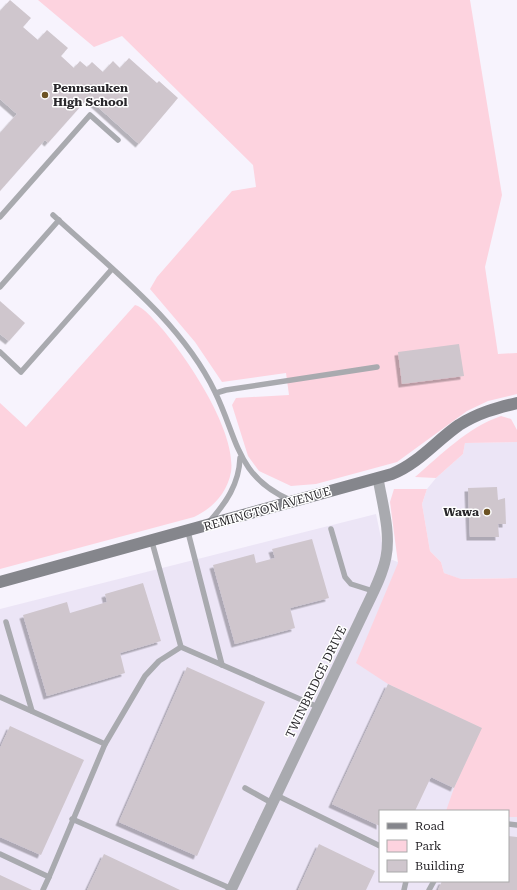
<svg xmlns="http://www.w3.org/2000/svg" width="517" height="890" font-family="'Roboto Serif',serif">
<style>
.built{fill:#ece5f6;fill-rule:evenodd}
.green{fill:#fdd3df}
.building{fill:#cfc6cd;filter:url(#shadow)}
.lines{fill:none;stroke-linecap:round;stroke-linejoin:round}
.lane{stroke:#a9aaaf;stroke-width:5.5}
.street{stroke:#a9aaaf;stroke-width:11}
.secondary{stroke:#85868c;stroke-width:12}
.poi-dot{fill:#6c5223;stroke:#fff;stroke-width:1.5}
.labels{text-anchor:middle;stroke-width:3;stroke-linejoin:round;paint-order:stroke}
.poi-label{font-size:12px;font-weight:bold;fill:#29272b;stroke:#fff;text-anchor:start}
.street-label{font-size:12px;fill:#29272b;stroke:#fff}
</style>
<defs>
<filter id="shadow"><feDropShadow dx="-3.5" dy="3.5" stdDeviation="0" flood-color="#0004"/></filter>
</defs>
<rect width="100%" height="100%" fill="#f7f3fd"/>
<g class="built">
<path d="M517,442v136l-57,1 -16,-6 -3,-11 -11,-11 -8,-47 5,-15 9,-11 27,-24 2,-11z"/>
<path d="M376,514l9,43 132,52v281h-517v-281zM380,811h128v70h-128z"/>
</g>
<g class="green">
<path d="M38,0h432l32,195 -17,72 13,87 19,-1v41l-29,7 -21,10 -70,51 -81,22 -25,2 -32,-15 -11,-15 -16,-51 4,-7 53,-3 -3,-22 -64,9 -27,-40 -45,-53 7,-12 75,-86 24,-4 -3,-22 -131,-129 -28,11z"/>
<path d="M135,305c8,2 15,11 21,17 27,29 81,108 75,150 -4,21 -18,36 -37,45l-194,52v-166l26,24z"/>
<path d="M501,416l10,3 6,11v12l-52,1 -2,11 -27,24 -21,-1c27,-23 52,-49 86,-61z"/>
<path d="M394,489h33l-5,15 8,47 11,11 3,11 17,6 56,-1v239h-9v-6h-62l8,-23 27,-60 -93,-44 -32,-21 42,-100 -8,-61z"/>
</g>
<g class="building">
<path d="M10,0l21,18 -8,9 15,13 9,-10 21,18 -7,8 13,12 6,-7 7,6 5,-5 11,10 10,-11 7,7 9,-10 28,25 2,-2 19,17 -39,46 -51,-46 -40,45 -3,-3 -45,51v-58l17,-19 -17,-15v-88z"/>
<path d="M0,301l25,22 -16,18 -9,-7z"/>
<path d="M459,344l5,32 -62,8 -4,-32z"/>
<path d="M497,487l1,13 7,-2 1,26h-8l1,13h-29l-2,-49z"/>
<path d="M312,539l17,59 -39,10 5,20 -60,16 -22,-79 41,-11 2,9 19,-5 -3,-9z"/>
<path d="M143,583l18,58 -41,12 5,20 -78,23 -24,-81 44,-13 3,11 37,-11 -2,-8z"/>
<path d="M187,667l78,35 -68,154 -78,-34z"/>
<path d="M388,684l94,44 -28,60 -23,-11 -16,34h-35v15l-48,-22z"/>
<path d="M10,726l74,34 -43,95 -41,-18v-89z"/>
<path d="M508,836l9,1v53h-79l4,-9h66z"/>
<path d="M319,844l56,27 -9,19h-68z"/>
<path d="M104,854l76,36h-93z"/>
<path d="M0,875l32,15h-32z"/>
</g>
<g class="lines">
<g class="lane">
<path d="M53,215c57,53 128,106 162,177 23,47 21,84 75,108"/>
<path d="M0,217l90,-102 28,25"/>
<path d="M0,287l59,-67"/>
<path d="M0,352l21,20 91,-103"/>
<path d="M216,393l10,-3 151,-23"/>
<path d="M209,522c17,-19 30,-38 31,-64"/>
<path d="M331,529l14,48 6,7 22,7"/>
<path d="M188,532l34,133"/>
<path d="M152,542l29,105 137,60"/>
<path d="M6,622l26,89"/>
<path d="M0,697l105,47 40,-68 14,-15 22,-14"/>
<path d="M245,788l27,15"/>
<path d="M276,795l104,51"/>
<path d="M72,819l160,70"/>
<path d="M508,824l9,1"/>
<path d="M0,854l49,23 -6,13"/>
<path d="M49,877l56,-133"/>
<path d="M404,890l2,-9"/>
<path d="M429,890l5,-9"/>
</g>
<path class="street" d="M231,890l130,-272c9,-20 21,-40 25,-61 5,-25 -4,-54 -8,-79"/>
<path class="secondary" d="M0,582l392,-108c27,-11 44,-33 67,-49 19,-12 37,-17 58,-22"/>
</g>
<g class="poi-dot">
<circle cx="45" cy="95" r="4"/>
<circle cx="487" cy="512" r="4"/>
</g>
<g class="labels">
<g class="poi-label">
<text x="53" y="92">Pennsauken<tspan x="53" dy="14">High School</tspan></text>
<text x="479" y="516" text-anchor="end">Wawa</text>
</g>
<g class="street-label">
<text transform="translate(267 509) rotate(-16)" y="4">REMINGTON AVENUE</text>
<text transform="translate(316 682) rotate(-64)" y="4">TWINBRIDGE DRIVE</text>
</g>
</g>
<rect x="379" y="810" width="130" height="72" fill="#ffffff" stroke="#a9a9aa"/>
<rect x="387" y="823" width="20" height="6" fill="#85868c" stroke="#a9a9aa"/>
<text x="415" y="830" font-size="12" fill="#29272b">Road</text>
<rect x="387" y="840" width="20" height="12" fill="#fdd3df" stroke="#a9a9aa"/>
<text x="415" y="850" font-size="12" fill="#29272b">Park</text>
<rect x="387" y="860" width="20" height="12" fill="#cfc6cd" stroke="#a9a9aa"/>
<text x="415" y="870" font-size="12" fill="#29272b">Building</text>
</svg>
